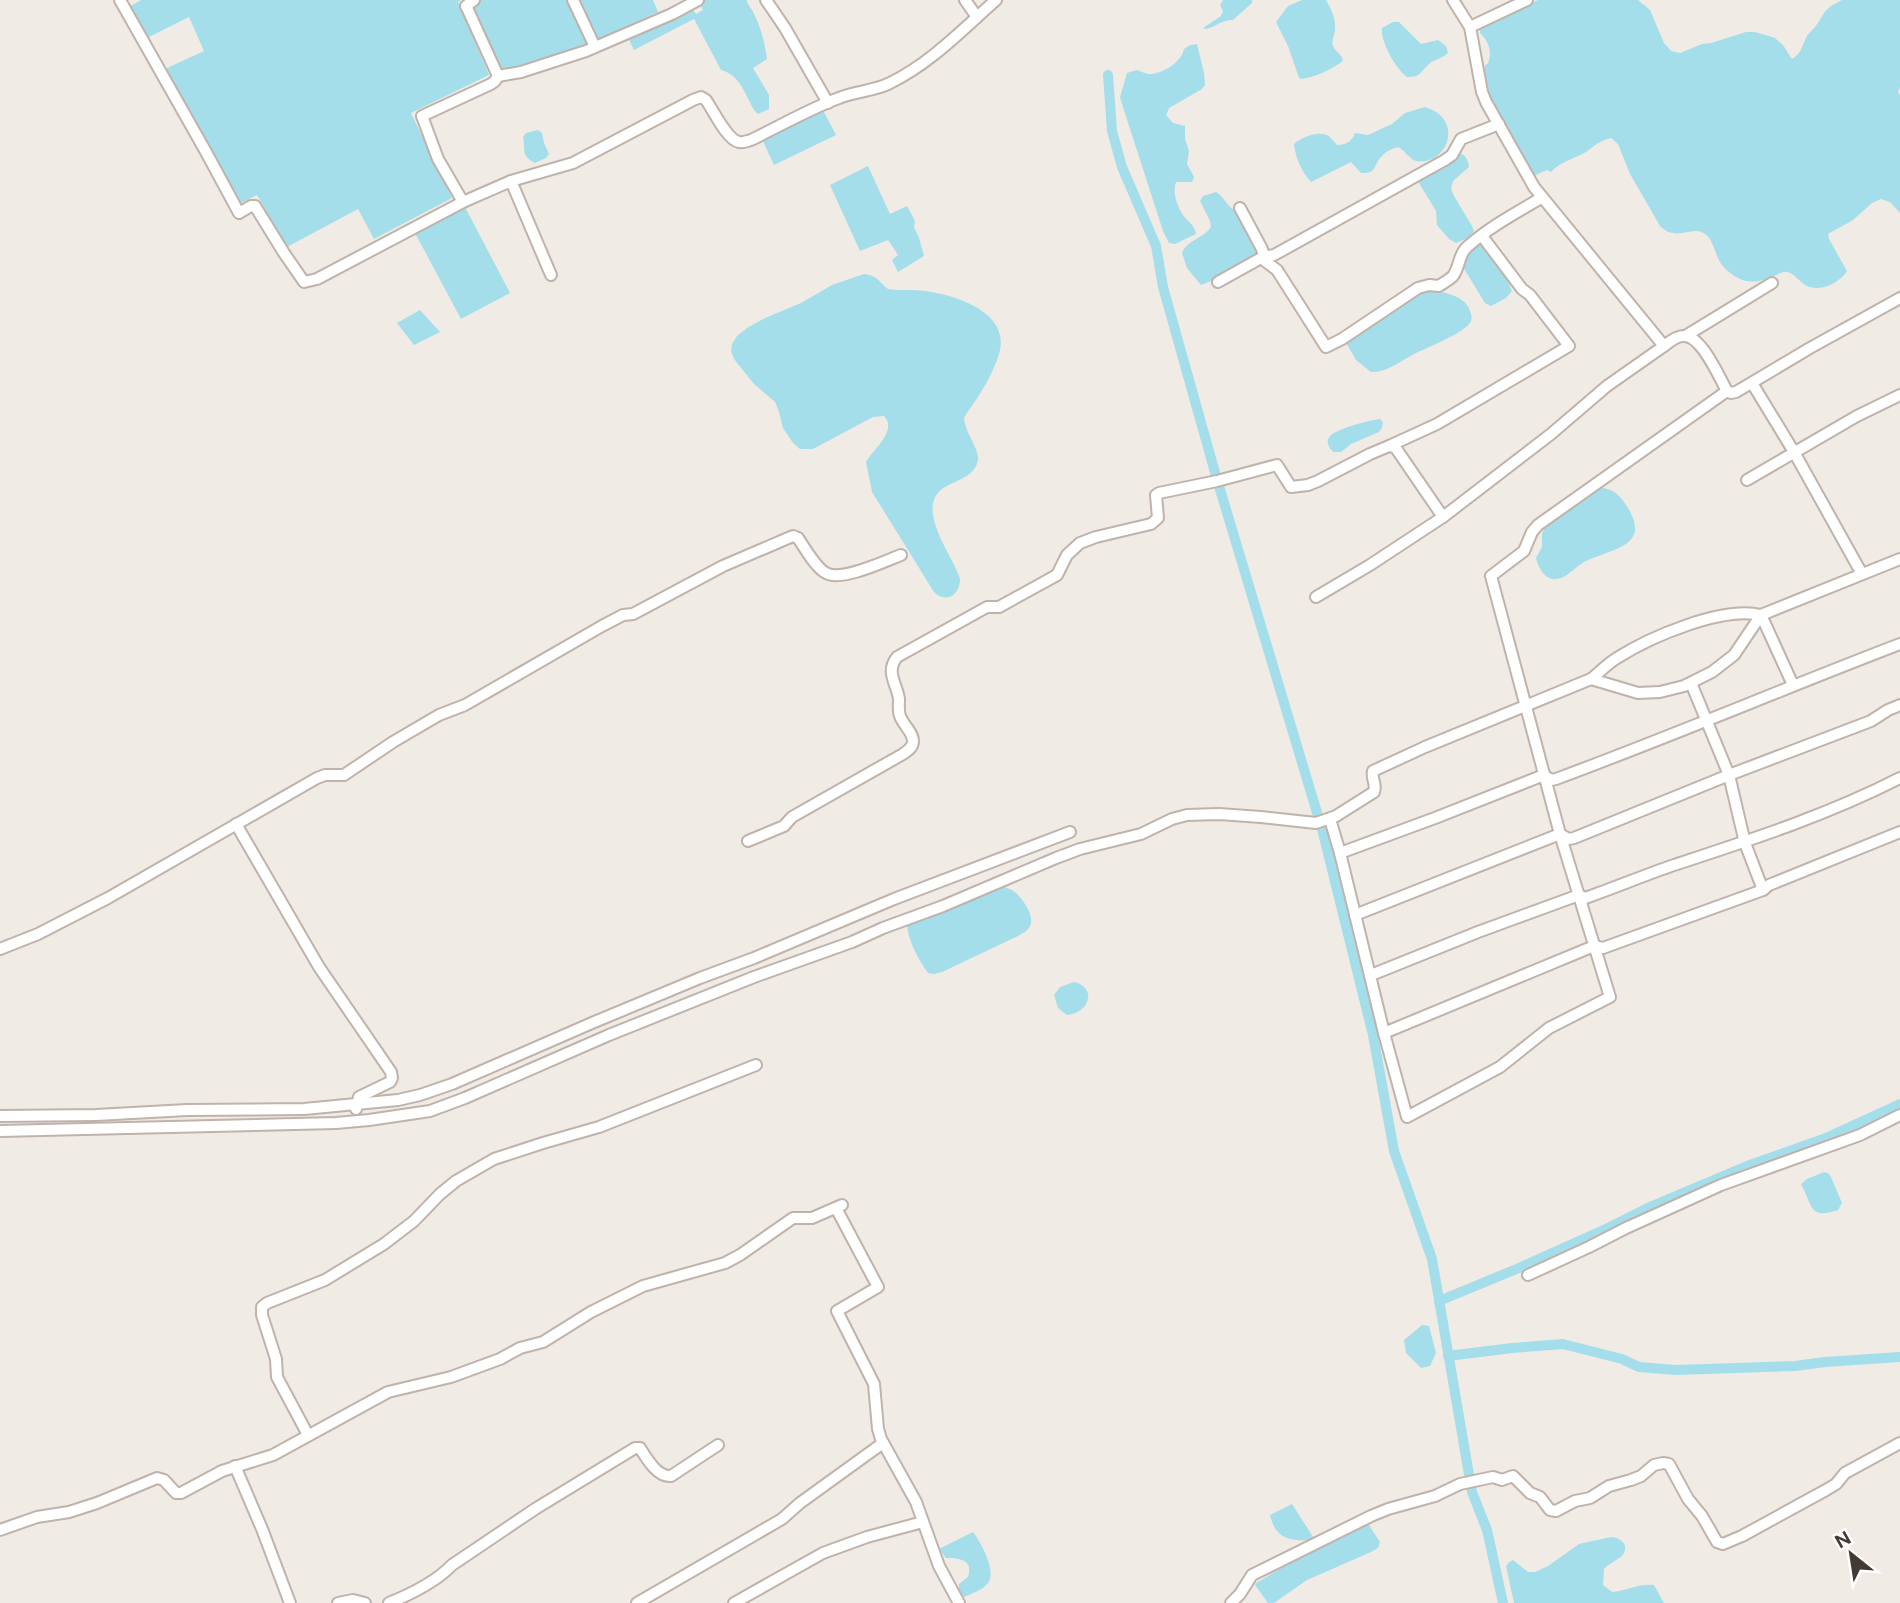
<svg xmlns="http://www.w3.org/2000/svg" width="1900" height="1603" font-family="Figtree,sans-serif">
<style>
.water{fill:#a4deeb}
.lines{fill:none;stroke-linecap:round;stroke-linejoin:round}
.canal{stroke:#a4deeb;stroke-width:10}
.minor-casing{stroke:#bfb3ab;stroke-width:14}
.minor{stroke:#fff;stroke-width:10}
</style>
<rect width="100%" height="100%" fill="#f1ebe5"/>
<g class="water">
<path d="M141,0h320l-3,2 31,73 -78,38 41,85 -78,41 -16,-30 -71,38 -30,-52 -16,8 -76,-134 39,-18 -15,-34 -42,21 -18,-31z"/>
<path d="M479,0h90l22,45 -77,26h-14l-29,-63z"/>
<path d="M579,0h74l5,12 -61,28z"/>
<path d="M704,0h43v2c12,18 17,36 20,57l-14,9 16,27v14l-11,5 -4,-4c-9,-16 -14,-35 -33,-40l-27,-51 -60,31 -5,-10 62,-33 5,7 7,-4 -4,-7z"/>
<path d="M1223,0h29v3l-19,17c-13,0 -16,7 -27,9l-3,-1 18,-12 2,-5 -3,-6z"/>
<path d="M1302,0h24c5,8 10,19 9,29 0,6 -4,11 -2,17 3,7 8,6 10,15 -11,8 -29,17 -43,18l-2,-4 -10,-29 -12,-24 12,-16z"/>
<path d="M1538,0h100l12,10 14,33 7,8 9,2 22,-9 9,-1 35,-11h9l20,6 8,7 9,14c10,-6 10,-14 15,-23 2,-3 6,-7 8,-9 12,-16 7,-17 27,-27h58v87l-2,5 2,3v118l-10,-11 -9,-3 -9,4 -19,17 -25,14 1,5 18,32c-8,13 -29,22 -42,14 -6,-4 -11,-12 -18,-13 -5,-1 -10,3 -15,5 -12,5 -25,7 -36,0 -6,-4 -13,-9 -16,-15 -5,-8 -7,-23 -15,-28 -13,-10 -28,9 -45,-8l-30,-52 -12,-30 -7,-6c-10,2 -17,8 -25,14 -12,7 -25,9 -35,20l-4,-2 -14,6 -42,-77c-3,-9 -5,-19 -6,-29 0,-11 1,0 4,-10 3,-10 -2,-21 -9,-27v-3l4,-5z"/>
<path d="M1393,22h6l22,22 17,-4 8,6 2,7c-6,6 -15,6 -21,13 -8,8 -7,11 -20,11 -11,-8 -27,-36 -25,-49z"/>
<path d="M1197,44l7,29 1,12 -3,4 -33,19 -3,7 7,8 12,3v13l4,12 -2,13 7,13 -2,5h-16c-4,10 1,24 7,33 5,7 12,10 13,19l-21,10 -6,-1 -6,-12 -41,-127 -2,-7 7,-24 10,-3c0,0 10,4 11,4 13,1 34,-12 36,-25l6,-4z"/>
<path d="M1425,107c40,12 23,59 -9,54 -7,-2 -11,-11 -18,-14 -6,2 -12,4 -16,9 -9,8 -4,18 -21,17l-10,-11 -40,20c-9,-10 -16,-25 -17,-38 8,-7 24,-14 35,-8 1,1 7,8 8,9 10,0 15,-4 18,-12l13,2 24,-11 13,-11z"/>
<path d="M823,110l13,25 -62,30 -12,-26z"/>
<path d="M538,130l4,3 2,10 5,11 -3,4 -11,5c-15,-8 -9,-13 -12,-26l3,-4z"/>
<path d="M1459,153c7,2 9,7 10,14l-16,14 -2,8 3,7 18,30 2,5 -6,7 -12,5 -7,-4 -12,-14 -1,-14 -17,-28v-4z"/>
<path d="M868,166l22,48 17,-8 8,15 -1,6 5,11 5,18 -26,16 -6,-12 6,-5 -10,-15 -28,11 -30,-66z"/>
<path d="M1216,192c9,5 11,16 21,19l20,38c0,2 0,4 -1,5 -4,8 -46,28 -55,31l-14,-17 -5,-15c6,-14 21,-14 29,-26l-1,-6 -10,-20 3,-5z"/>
<path d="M465,207l45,86 -49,26 -46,-86z"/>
<path d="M1479,244h4l20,26 9,21 -6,7 -15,8 -6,-3 -22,-36 1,-8 7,-10z"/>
<path d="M864,274c13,1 15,8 24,15 13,2 26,0 38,2 33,5 88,23 72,66 -5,15 -13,29 -22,43 -4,6 -9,12 -12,18 1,14 15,31 14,41 -2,19 -24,21 -36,30 -27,21 12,68 18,90 0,16 -14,25 -26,13l-62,-100 -6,-30c7,-13 32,-31 18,-46l-11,1 -60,32h-13l-7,-6 -10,-15 -4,-16 -4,-10 -21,-18 -20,-25 -3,-8 1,-7 5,-8 10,-8 18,-10 36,-15 31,-18z"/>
<path d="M1426,289c15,3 41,5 45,25 1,3 1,7 -2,10 -8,10 -40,23 -53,29 -14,7 -29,20 -45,19l-15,-12 -11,-19z"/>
<path d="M420,310l20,22 -26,13 -17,-22z"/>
<path d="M1380,419l3,3 -1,6 -3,4 -28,12 -10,8h-8c-4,-5 -8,-10 -3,-16 6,-7 40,-16 50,-17z"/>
<path d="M1600,488c12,0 20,7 26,17 27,41 -12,43 -40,56 -11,5 -20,20 -34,18 -9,-2 -14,-13 -16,-21l6,-11v-13l4,-9 22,-16 12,-5 9,-10z"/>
<path d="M1000,886c6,1 11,3 16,7 6,5 17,21 15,30 -1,6 -6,9 -11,12l-78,37 -8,2 -6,-1c-10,-14 -19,-31 -21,-47l8,-5z"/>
<path d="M1074,982c24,6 15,31 -7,33l-9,-7 -4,-13 6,-8z"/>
<path d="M1824,1172l4,1 3,4 11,26 -4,7c-29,10 -25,-4 -37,-26l6,-5z"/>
<path d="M1422,1325l7,1 7,27 -6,13 -9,2 -15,-15 -2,-13z"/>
<path d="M1292,1504l23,36c-23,1 -39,1 -45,-25z"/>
<path d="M1366,1524l3,1 11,17 -2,6 -7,4 -64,28 -33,23h-6l-13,-18 1,-2 55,-32z"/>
<path d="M973,1532c8,10 24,40 15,51 -5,7 -17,11 -24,14 -5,-4 -5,-7 -5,-13l9,-7c6,-18 -10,-19 -22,-19l-7,-9z"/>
<path d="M1611,1537c7,0 18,6 13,16 -3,6 -15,10 -20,16l-1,16 9,7c14,-1 28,-9 42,-7l10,18h-150l-8,-37 3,-4 4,-2 15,12h7l13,-6 31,-22z"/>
</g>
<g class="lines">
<g class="canal">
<path d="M1108,75l4,56 10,36 34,79 7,41 53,189"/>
<path d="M1219,486l99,330"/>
<path d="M1322,829l51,206 21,116 38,108 40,233 15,38 16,73"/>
<path d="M1439,1301l80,-33 89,-40 44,-22 95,-40 79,-28 74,-34"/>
<path d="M1448,1356l64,-8 51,-4 59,15 17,8 37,3 119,-4 30,-4 75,-5"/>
</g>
<defs>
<g id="minor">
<path d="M120,0l86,152 33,61 12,-7h4l29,47 20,29 13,-3 146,-77 48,-21 62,-18 120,-63 8,-3 5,3c7,10 21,40 33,42 4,1 8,-1 12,-2 29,-14 58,-31 88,-42 16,-7 36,-7 51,-15 41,-20 73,-54 106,-83"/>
<path d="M573,0l22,47"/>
<path d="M766,0l19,28 43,75"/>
<path d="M965,0l12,17"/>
<path d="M1453,0l17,27 12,65 4,10 48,85 130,159c5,-4 13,-10 19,-10 18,-2 36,41 44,55l4,2 5,-1 74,-44 90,-50"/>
<path d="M1470,27l57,-27"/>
<path d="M498,76l23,-4 65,-21 86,-37 26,-14"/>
<path d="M511,181l40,94"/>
<path d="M463,202l-25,-43 -16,-43 69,-32 4,-3 3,-5 -30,-66 -2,-4 8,-6"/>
<path d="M1240,208l22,41 3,12 12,9 49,77 16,-8 76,-51 11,-3 10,1c4,-3 10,-6 14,-10 7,-9 5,-21 14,-29 22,-20 49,-34 74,-49"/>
<path d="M1218,282l45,-25 11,-2 171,-95 7,-5 9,-16 38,-15"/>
<path d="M1687,335l85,-52"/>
<path d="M1752,383l42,69 68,122"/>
<path d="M1389,446l48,-22 132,-78 -39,-51 -8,-6 -40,-53"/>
<path d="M1747,480l110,-64 43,-21"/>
<path d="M1316,597l54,-32 73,-48"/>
<path d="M1761,615l32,70"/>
<path d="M1591,679l47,14 22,-1 24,-6 28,-14 22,-17 27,-40"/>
<path d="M1691,683l38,92 16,68 18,47"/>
<path d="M1330,819l10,34 44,180 23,84 93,-50 49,-39 61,-31 -50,-163 -69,-258 33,-25 8,-19 6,-7 189,-134"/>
<path d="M236,824l83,143 72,105 1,6 -2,4 -31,15 -3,12"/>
<path d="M748,841l36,-15 8,-9 111,-63c4,-3 10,-6 10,-13 0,-9 -10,-16 -13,-25 -2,-5 -1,-11 -1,-17 -2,-15 -14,-27 -2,-42l90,-50h12l58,-32 10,-20 13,-12 16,-6 55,-13 7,-6 -2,-23 3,-2 58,-12 60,-16 14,22 17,-2 10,-4 52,-27 19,-8 6,1 48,70 108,-83 56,-48 57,-40"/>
<path d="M1340,853l95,-35 109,-43 7,5 5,-1c116,-43 229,-91 344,-135"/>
<path d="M1355,915l205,-81 9,5 5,-1 155,-63 142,-54 17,-11 12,-5"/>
<path d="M0,949l38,-15 70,-36 209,-120 8,-3h19l49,-33 46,-27 26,-10 137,-79 21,-11 10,-1 90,-48 70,-30 5,2c6,9 18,30 28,35 15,9 59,-12 75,-18"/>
<path d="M1371,975l107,-43 101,-37 6,3 3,-1c28,-10 57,-22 86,-32 76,-25 154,-50 226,-87"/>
<path d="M1384,1033l210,-87 9,2 160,-58 6,-5 131,-53"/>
<path d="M0,1116l96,-1 91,-5 117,-1 94,-9 22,-5 32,-11 140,-61 108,-45 54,-20 140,-59 176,-67"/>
<path d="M0,1131l336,-8 33,-3 61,-9 35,-13 144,-63 145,-58 98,-35 31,-14 60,-22 113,-48 24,-9 61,-15 31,-15 15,-4 32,-1 42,3 55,6 20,-7 38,-24c3,-8 -3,-13 -1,-21l52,-24 166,-68c9,-7 16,-15 26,-21 33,-21 105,-52 144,-43l139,-56"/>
<path d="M836,1208l42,79 -41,24 37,73 4,45 3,10 35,63 23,64 20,37"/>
<path d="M1528,1275l61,-28 37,-19 95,-43 139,-50 40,-20"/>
<path d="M308,1435l-31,-58 -1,-18 -14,-44v-8l5,-4 58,-23 59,-36 30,-23 26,-27 16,-13 38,-22 49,-16 56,-16 157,-62"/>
<path d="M235,1466l27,63 28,74"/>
<path d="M0,1530l37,-13 32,-5 28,-9 60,-25 7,2 12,13h5l41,-22 51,-16 115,-63 63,-15 49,-18 20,-11 23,-6 48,-30 52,-26 82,-23 15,-8 53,-37h19l30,-13"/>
<path d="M338,1603l15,-3 12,3"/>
<path d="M389,1603c22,-9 47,-21 63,-38l83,-56 100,-61h5c7,11 17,29 31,28l47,-31"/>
<path d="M637,1603l145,-84 18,-16 83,-60"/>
<path d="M734,1603l89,-50 44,-16 56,-15"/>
<path d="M1231,1603l9,-9 12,-19 119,-59 17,-7 47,-13 25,-12 33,-7 9,3 11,-4 17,17 10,4 10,13 6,1 19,-10 15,-3 19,-12 22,-6 10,-4 13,-11 9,-2 6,1 19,35 14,17 15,26 6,2 19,-8 84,-46 10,-6 9,-11 55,-30"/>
</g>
</defs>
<use href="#minor" class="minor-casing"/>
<use href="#minor" class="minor"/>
</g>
<g transform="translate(1851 1554) rotate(330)" stroke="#ffffff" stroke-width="5" paint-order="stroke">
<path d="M0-5L12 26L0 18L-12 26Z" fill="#433a35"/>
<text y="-10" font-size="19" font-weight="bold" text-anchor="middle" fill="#433a35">N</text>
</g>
</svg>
